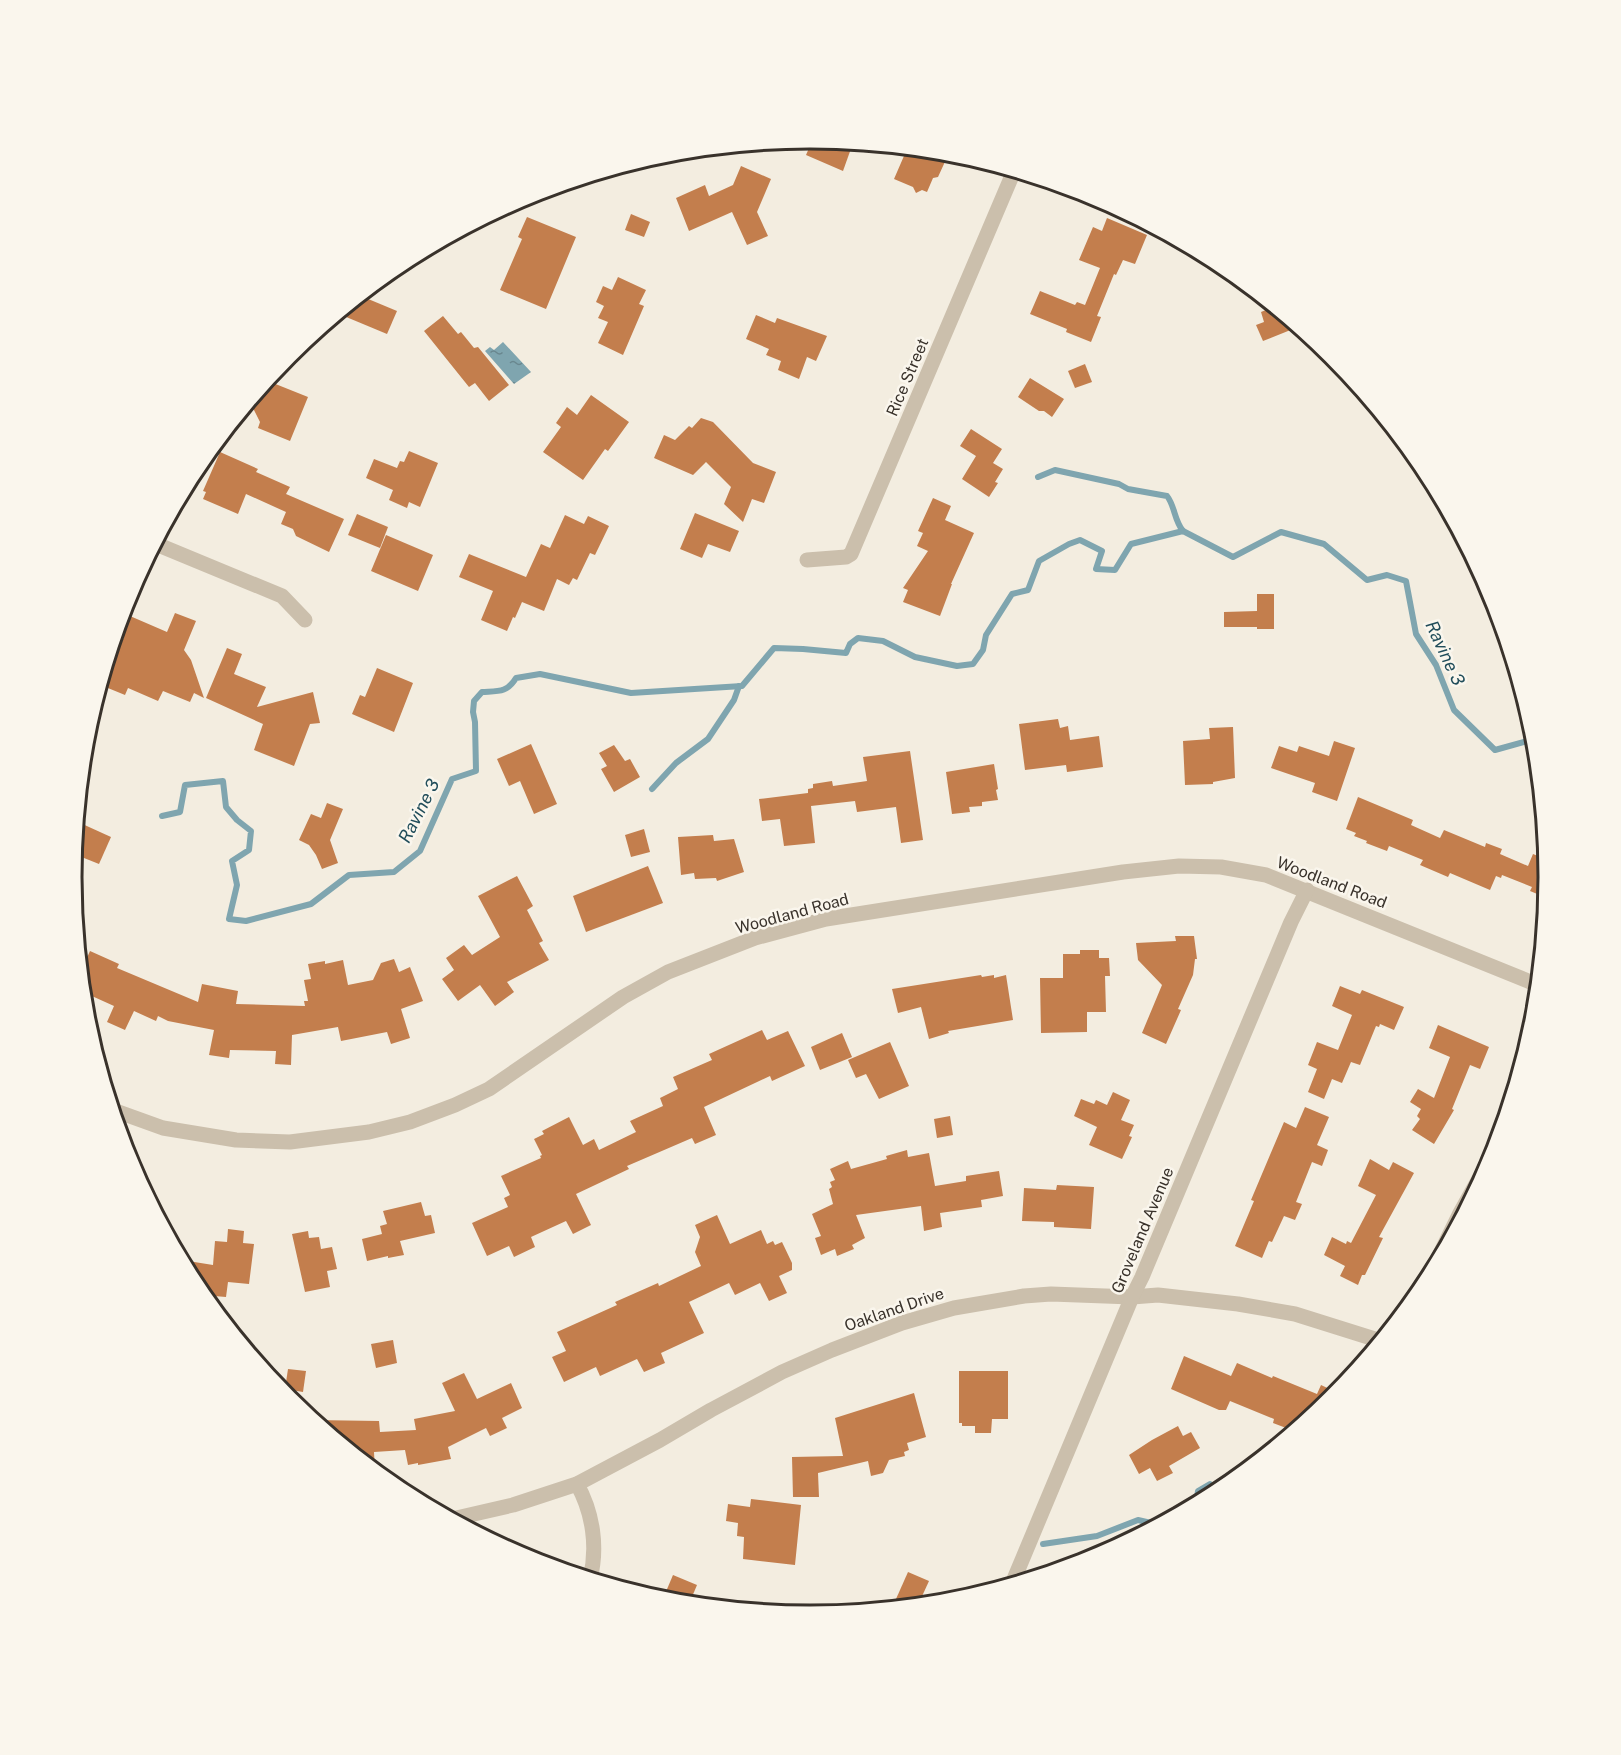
<svg xmlns="http://www.w3.org/2000/svg" width="1621" height="1755" font-family="'Public Sans',sans-serif">
<style>
.water{fill:url(#water-ripples)}
.lines{fill:none;stroke-linecap:round;stroke-linejoin:round}
.stream{stroke:#7fa5af;stroke-width:6}
.building{fill:#c37e4d}
.minor{stroke:#cbbfac;stroke-width:15}
.labels{text-anchor:middle;stroke-width:5;stroke-linejoin:round;paint-order:stroke}
.street-label{font-size:16px;fill:#39322b;stroke:#faf6ed}
.water-label{font-size:18px;font-style:italic;fill:#214d5a;stroke:#faf6ed}
.rim{fill:none;stroke:#39322b;stroke-width:3}
</style>
<defs>
<pattern id="water-ripples" width="26" height="14" patternUnits="userSpaceOnUse" patternTransform="scale(1.5)"><rect width="26" height="14" fill="#7fa5af"/><path d="M2 4q2-2 4 0t4 0M15 11q2-2 4 0t4 0" fill="none" stroke="#69878f"/></pattern>
</defs>
<rect width="100%" height="100%" fill="#f3ede0"/>
<path class="water" d="M503,342l28,30 -17,12 -29,-33 5,-4 4,3z"/>
<g class="lines">
<g class="stream">
<path d="M1038,477l17,-7 64,14 9,5 39,7c8,10 7,24 16,35"/>
<path d="M652,789l24,-26 32,-24 26,-39 5,-14"/>
<path d="M162,816l18,-4 5,-27 38,-4 3,26 11,13 14,11 -2,19 -17,11 5,24 -8,34 17,2 65,-17 38,-29 45,-3 26,-21 32,-72 24,-8 -1,-49 -2,-10 1,-11 8,-9c16,-1 25,1 34,-14l24,-4 91,19 111,-7 32,-38 29,1 43,4 4,-9 8,-6 25,3 32,16 42,9 16,-2 10,-14 3,-15 26,-41 16,-4 11,-29 30,-17 11,-4 22,11 -6,18 19,1 16,-26 52,-13 50,26 48,-25 43,12 43,36 20,-5 19,6 10,53 20,31 18,45 41,40 40,-11"/>
<path d="M1196,1505l2,-14 12,-7 12,7"/>
<path d="M1043,1544l54,-8 41,-16 13,3 2,5"/>
</g>
</g>
<g class="building">
<path d="M813,139l40,4 -10,28 -37,-16z"/>
<path d="M907,149l42,4 -11,24 -5,1 -6,14 -5,-2 -6,3 -3,-6 -19,-8z"/>
<path d="M741,166l30,13 -14,33 11,24 -21,9 -15,-33 -43,19 -13,-33 29,-13 4,11 24,-11z"/>
<path d="M631,214l19,8 -6,15 -19,-7z"/>
<path d="M527,217l49,20 -30,72 -46,-19 22,-51 -4,-2z"/>
<path d="M1107,218l40,17 -12,29 -12,-4 -7,15 -2,-1 -17,42 4,1 -10,25 -25,-10 1,-3 -37,-15 10,-23 35,14 2,-3 8,3 15,-37 -21,-8 14,-33 9,4z"/>
<path d="M618,277l28,13 -7,14 5,2 -21,49 -25,-12 10,-21 -10,-4 6,-12 -8,-4 7,-16 9,4z"/>
<path d="M361,296l36,15 -10,23 -48,-20z"/>
<path d="M1273,307l25,20 -35,14 -7,-16 8,-3 -3,-10z"/>
<path d="M756,315l19,8 2,-5 50,18 -11,25 -9,-4 -8,22 -21,-9 3,-9 -15,-6 3,-6 -23,-10z"/>
<path d="M443,316l15,18 3,-2 13,16 4,-1 31,38 -20,16 -14,-18 -6,4 -45,-56z"/>
<path d="M1085,364l7,18 -17,6 -7,-17z"/>
<path d="M1030,378l34,21 -12,18 -8,-6h-5l-21,-14z"/>
<path d="M268,381l40,16 -18,44 -32,-13 2,-6 -10,-20z"/>
<path d="M591,395l38,27 -21,29 -3,-2 -22,31 -40,-28 18,-25 -5,-4 11,-16 10,8z"/>
<path d="M701,418l12,4 40,41 23,9 -12,31 -12,-4 -9,23 -19,-18 7,-17 -25,-25 -13,13 -39,-17 10,-23 11,5 14,-14 3,2z"/>
<path d="M971,429l31,20 -9,14 10,6 -8,13 3,1 -9,14 -27,-18 14,-23 -16,-10z"/>
<path d="M409,451l29,12 -18,44 -11,-5 -2,6 -18,-8 4,-10 -27,-12 8,-19 23,9 3,-7 4,1z"/>
<path d="M220,452l38,17 -2,3 34,15 -4,7 58,25 -15,33 -33,-16 -3,-7 -12,-5 5,-12 -40,-18 -8,20 -35,-15 3,-7 -3,-1z"/>
<path d="M933,498l18,8 -6,14 29,13 -23,51h1l-12,32 -37,-14 5,-12 -5,-2 25,-37 -11,-5 6,-13 -5,-2z"/>
<path d="M695,513l44,18 -9,21 -22,-8 -6,14 -22,-9z"/>
<path d="M357,514l31,13 -8,21 -32,-13z"/>
<path d="M565,515l19,9 4,-8 21,10 -14,29 -5,-2 -13,27 -4,-2 -4,7 -12,-6 -13,32 -22,-9 -7,16 -2,-1 -6,14 -26,-11 12,-29 -34,-14 10,-23 57,23 15,-33 9,4z"/>
<path d="M386,535l47,20 -15,36 -47,-20z"/>
<path d="M1257,594h17v35h-17v-2h-33v-15l33,-1z"/>
<path d="M123,613l44,19 8,-19 21,8 -12,29 7,10 13,38 -10,-5 -4,9 -27,-11 -5,10 -30,-13 -3,7 -22,-9 21,-49 -7,-3z"/>
<path d="M227,648l15,6 -8,20 32,13 -9,20 56,-15 7,31 -10,1 -16,42 -40,-16 9,-26 -57,-26z"/>
<path d="M377,668l36,15 -19,49 -42,-18 8,-19 5,2z"/>
<path d="M1058,719l2,9 8,-2 2,14 29,-4 4,31 -36,5 -1,-7 -41,5 -6,-46z"/>
<path d="M1233,727l2,51 -22,4v2l-28,1 -2,-44 27,-2 -1,-11z"/>
<path d="M1334,741l21,7 -18,53 -25,-9 3,-9 -44,-15 8,-22 18,6 2,-6 30,10z"/>
<path d="M531,744l26,60 -23,10 -14,-33 -11,5 -12,-27z"/>
<path d="M614,745l11,16 5,-2 10,18 -26,15 -13,-23 6,-3 -8,-13z"/>
<path d="M910,751l13,89 -22,3 -5,-36 -39,5 -2,-11 -44,5 4,37 -31,3 -4,-27 -18,2 -3,-22 49,-6v-4l5,-1v-4l19,-3 1,5 34,-5 -4,-24z"/>
<path d="M994,764l4,25 -2,1 2,10 -16,2v4l-13,1 1,5 -18,2 -6,-42z"/>
<path d="M1358,797l55,23 -2,5 29,13 4,-8 41,17 1,-4 16,6 -2,5 28,12 5,-12 10,4 3,-8 3,28 -2,20 -17,-7 2,-4 -30,-12 -1,3 -5,-2 -6,14 -40,-17 -2,4 -28,-12 3,-5 -34,-14 -2,5 -21,-8 1,-2 -13,-5 2,-3 -10,-4z"/>
<path d="M327,803l16,6 -13,31 8,23 -16,6 -6,-14 -7,-10 -10,-5 12,-26 10,4z"/>
<path d="M78,822l33,15 -12,27 -25,-10z"/>
<path d="M644,829l6,23 -19,5 -6,-22z"/>
<path d="M713,835l1,6 20,-2 10,33 -27,9 -1,-3 -21,1 -1,-6 -13,2 -3,-38z"/>
<path d="M648,866l15,37 -77,29 -13,-36z"/>
<path d="M517,876l16,30 -6,4 16,31 -4,2 10,17 -42,22 7,10 -19,14 -15,-21 -22,16 -16,-22 12,-9 -8,-12 18,-13 8,10 28,-18 -22,-41z"/>
<path d="M1175,936h19l3,23h-2l-2,16 -15,34 3,1 -15,34 -24,-11 20,-48 -24,-25 -2,-17 40,-2z"/>
<path d="M1080,950h19v8h10l1,18h-5l1,36h-19v20l-46,1 -1,-55h23v-24h17z"/>
<path d="M90,951l29,13 -2,4 81,34 4,-18 36,7 -2,13 69,2 -1,-5h4l-4,-21 7,-1 -3,-15 17,-3v3l18,-4 5,25 25,-5 8,-17 13,-4 5,13 11,-5 13,34 -22,8 9,29 -19,6 -4,-12 -46,9 -3,-14 -46,8 -1,30 -16,-1 1,-13 -46,-1 -1,8 -20,-3 5,-25 -46,-9 -10,-5 -2,5 -22,-10 -9,19 -18,-8 7,-16 -31,-14 -2,-21z"/>
<path d="M981,975l1,2 12,-2v3l12,-3 7,45 -65,11 1,2 -20,6 -8,-32 -23,6 -6,-24z"/>
<path d="M1340,986l20,8 2,-4 42,17 -10,23 -14,-6 -1,3 -3,-1 -16,39 -9,-3 -9,21 -10,-4 -8,20 -16,-7 9,-23 -9,-4 9,-23 21,8 14,-35 -20,-9z"/>
<path d="M1438,1025l51,22 -9,22 -10,-4 -18,44 2,1 -20,34 -22,-14 8,-11 -3,-3 4,-7 -11,-7 8,-13 16,9 16,-41 -21,-9z"/>
<path d="M762,1030l5,10 21,-9 17,35 -33,15 -2,-5 -66,31 12,28 -21,9 -3,-6 -65,28 2,3 -53,25 15,31 -18,9 -7,-13 -35,16 4,10 -21,10 -5,-11 -22,10 -15,-33 36,-16 -4,-9 6,-3 -9,-19 40,-18 -1,-2 2,-1 -8,-16 10,-5 -2,-3 27,-14 14,28 11,-6 5,11 37,-18 -6,-11 33,-15 -3,-8 18,-9 -5,-12 39,-17 -3,-6z"/>
<path d="M842,1033l10,24 -32,13 -9,-23z"/>
<path d="M890,1042l19,44 -30,13 -13,-25 -10,4 -8,-18z"/>
<path d="M1113,1092l17,8 -9,20 13,5 -5,11 3,1 -10,22 -33,-14 8,-18 -23,-11 7,-17 13,5 2,-4 11,5z"/>
<path d="M1305,1107l24,10 -12,28 11,5 -6,16 -10,-4 -16,40 6,2 -7,16 -11,-4 -12,26 -3,-1 -7,17 -27,-12 19,-45 -3,-1 33,-78 12,6z"/>
<path d="M950,1116l3,19 -16,3 -3,-19z"/>
<path d="M907,1150l1,7 21,-4 6,33 31,-5v-5l33,-5 4,25 -22,4 1,7 -42,6 2,14 -18,4 -3,-25 -65,9 9,23 -13,7 2,4 -17,7 -2,-7 -14,6 -6,-17 6,-2 -9,-22 21,-10 -4,-15 3,-2 -2,-5 5,-2 -5,-11 18,-8 3,8 36,-10 -1,-3z"/>
<path d="M1370,1159l19,11 4,-8 21,11 -35,64 4,1 -18,37h-3l-4,10 -18,-9 5,-10 -21,-11 8,-18 14,7 1,-3 4,2 25,-48 -18,-9z"/>
<path d="M1057,1185l37,2 -3,42 -37,-2v-5l-32,-1 2,-33 32,2z"/>
<path d="M421,1202l4,14 6,-1 4,18 -35,8 4,14 -16,3v-2l-21,5 -5,-22 20,-5 -2,-8 7,-2 -4,-13z"/>
<path d="M717,1215l13,29 31,-14 6,14 6,-3 2,4 7,-3 10,21v7l-13,6 8,17 -18,8 -9,-18 -25,12 -6,-12 -40,19 15,31 -43,20 4,10 -21,9 -7,-13 -37,17 -4,-9 -32,15 -12,-25 14,-6 -9,-19 60,-27 -2,-3 43,-19 1,3 42,-20 -6,-14 5,-15 -5,-12z"/>
<path d="M228,1229l16,2 -1,12 11,1 -5,40 -21,-2 -2,15 -24,-2 -6,-8 -14,-27 31,5 2,-24 12,1z"/>
<path d="M308,1231l1,7 10,-1 2,12 11,-2 5,22 -10,2 3,16 -25,5 -13,-58z"/>
<path d="M393,1340l4,23 -21,5 -5,-24z"/>
<path d="M1184,1356l47,20 6,-13 35,15 1,-2 44,18 4,-9 17,8 -6,7 -38,31 -21,-8 1,-4 -44,-18 -4,9h-7l-48,-21z"/>
<path d="M288,1369l18,2 -3,21 -18,-3z"/>
<path d="M959,1371h49v48h-16l-1,14h-16v-7h-13v-3h-3z"/>
<path d="M464,1373l13,26 34,-16 11,25 -20,10 5,10 -17,8 -4,-8 -38,19 3,12 -33,6v-2l-10,2 -3,-15 -31,2 1,19 -62,-51 66,1 1,11 36,-2 -2,-11 41,-8 -13,-28z"/>
<path d="M914,1393l12,44 -19,6 2,7 -5,2 1,4 -16,4 -6,13 -12,3 -3,-15 -50,12 1,24h-26l-1,-40 51,-1 -8,-38z"/>
<path d="M1178,1426l5,10 8,-4 9,16 -31,18 4,7 -16,8 -7,-13 -11,6 -10,-19 23,-15z"/>
<path d="M751,1499l50,6 -6,60 -52,-6 1,-22 -7,-1 1,-13 -12,-2 2,-17 22,3z"/>
<path d="M908,1572l21,9 -11,24 -26,3z"/>
<path d="M673,1575l24,10 -8,19 -27,-3z"/>
</g>
<g class="lines">
<g class="minor">
<path d="M156,544l126,52 23,24"/>
<path d="M807,560l39,-3 5,-3 163,-383"/>
<path d="M113,1110l50,18 73,12 54,2 79,-10 41,-10 45,-17 34,-16 134,-92 45,-25 87,-34 71,-19 297,-47 56,-6 42,1 45,8 272,110"/>
<path d="M1421,1293l38,-78 37,-67"/>
<path d="M577,1484c16,29 21,63 13,95"/>
<path d="M452,1519l61,-14 64,-21 83,-44 51,-30 71,-38 50,-22 70,-27 52,-15 70,-12 27,-2 81,3 26,-2 80,9 57,10 86,27"/>
<path d="M1012,1584l120,-287 10,-20 149,-355 16,-32"/>
</g>
</g>
<g class="labels">
<g class="street-label">
<text transform="translate(907 377) rotate(-67)" y="6">Rice Street</text>
<text transform="translate(1332 882) rotate(21)" y="6">Woodland Road</text>
<text transform="translate(792 913) rotate(-15)" y="6">Woodland Road</text>
<text transform="translate(1142 1230) rotate(-67)" y="6">Groveland Avenue</text>
<text transform="translate(894 1309) rotate(-19)" y="6">Oakland Drive</text>
</g>
<g class="water-label">
<text transform="translate(1445 653) rotate(65)" y="6">Ravine 3</text>
<text transform="translate(419 811) rotate(-63)" y="6">Ravine 3</text>
</g>
</g>
<path d="M0 0H1621V1755H0ZM82 877a728 728 0 1 1 1456 0a728 728 0 1 1-1456 0Z" fill="#faf6ed" fill-rule="evenodd"/>
<path class="rim" d="M82 877a728 728 0 1 1 1456 0a728 728 0 1 1-1456 0Z"/>
</svg>
